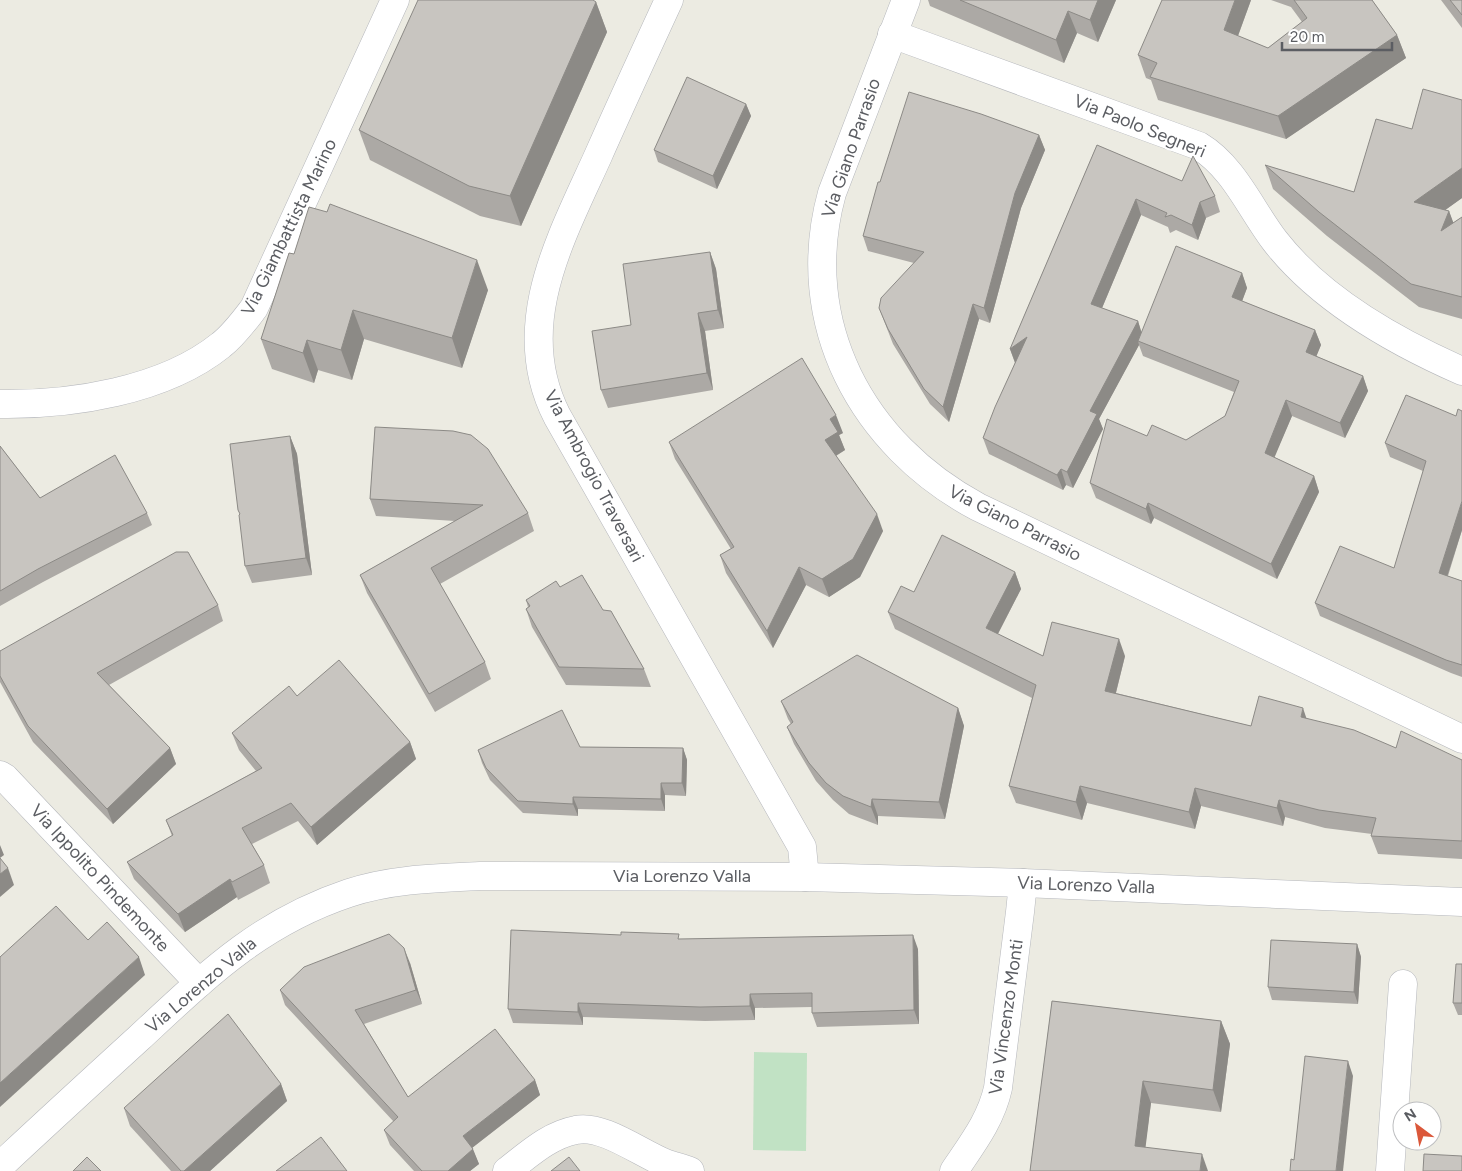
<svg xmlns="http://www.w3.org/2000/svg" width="1462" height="1171" font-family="Figtree,sans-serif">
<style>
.green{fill:#c1e2c4}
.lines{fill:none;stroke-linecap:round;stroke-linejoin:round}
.minor-casing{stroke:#b5b7bc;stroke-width:29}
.minor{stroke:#fff;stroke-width:28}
.wall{fill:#aca9a5}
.shaded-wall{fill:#8c8a86}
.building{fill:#c8c5c0;stroke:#8c8a86}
.labels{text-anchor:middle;stroke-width:4;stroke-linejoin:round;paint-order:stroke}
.street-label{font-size:18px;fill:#5b5d62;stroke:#fff}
</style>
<rect width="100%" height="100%" fill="#ecebe2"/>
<path class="green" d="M754,1052l53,1 -1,98 -53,-1z"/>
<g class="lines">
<defs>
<g id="minor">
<path d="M669,0c-24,52 -48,104 -71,156 -37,82 -87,170 -41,260l245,431 3,30"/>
<path d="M906,0l-74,193c-36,130 30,252 146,314l484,232"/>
<path d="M892,34l307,112c35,21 52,64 76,95 45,58 121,101 187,130"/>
<path d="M0,404c71,1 164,-13 221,-59 13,-10 23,-24 33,-37l141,-308"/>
<path d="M0,775l5,3 194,205"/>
<path d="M0,1166c46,-43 93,-86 139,-128 68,-63 120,-115 210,-145 42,-14 88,-15 131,-17l325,1 218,6 439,19"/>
<path d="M507,1171c21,-16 42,-36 69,-41 26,-6 64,23 89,33 8,3 17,5 25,8"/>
<path d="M954,1171c18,-27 37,-51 44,-83l22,-176 3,-29"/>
<path d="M1390,1171l13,-187"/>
</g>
</defs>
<use href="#minor" class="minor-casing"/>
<use href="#minor" class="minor"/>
</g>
<g class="wall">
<path d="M928,0h188l-18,42 -21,-9 -13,30 -134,-57z"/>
<path d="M1251,0l-13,36 30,12 34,-26 -11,-15 -20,-7h101l25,35 9,23 -120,81 -128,-39 -7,-20 -5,-2 -8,-23z"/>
<path d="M1441,0h21v28z"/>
<path d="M596,2l11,30 -86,194 -41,-10 -110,-56 -11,-30z"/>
<path d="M1462,100v98l-17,12 4,1 4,12 9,-6v102l-43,-12 -92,-71 -54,-47 -8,-24 89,27 58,-63z"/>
<path d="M746,104l5,12 -34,73 -59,-27 -4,-12z"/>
<path d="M1039,135l6,15 -24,58 -31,115 -11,-4 -30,103 -19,-18 -37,-60 -14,-36 35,-45 -46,-12 -5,-15 17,-54z"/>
<path d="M1097,145l118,51 5,16 -14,6 -8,22 -22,-10 -6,3 -2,-6 -27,-12 -39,93 36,13 3,11 101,-59 5,15 -5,13 73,29 6,15 -5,11 47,20 5,15 -23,47 -53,-22 -18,41 40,19 5,16 -42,87 -123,-61 -3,6 -55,-26 -6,-15 57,-47 39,4 39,-24 9,-24 -91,-36 -4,-11 -40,74 4,10 -30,59 -7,-3 -3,5 -74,-36 -6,-16 32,-75 -5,-14z"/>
<path d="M710,252l6,17 8,59 -19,3 8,59 -105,18 -7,-18z"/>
<path d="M289,253l199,37 -26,78 -98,-29 -12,41 -34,-10 -4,13 -42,-14 -11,-30z"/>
<path d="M1406,395l56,135 -14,46 14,5v96l-11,-4 -131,-57 -5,-13 79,-35 29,-97 -33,-14 -5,-14z"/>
<path d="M375,427l153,86 6,18 -94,53 45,78 6,17 -56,33 -68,-119 -7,-18 95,-54 -79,-5 -6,-17z"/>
<path d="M843,433l-4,2 6,15 -9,6 47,75 -23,46 -31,20 -23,-12 -33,63 -47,-75 -6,-18 11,-6 -56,-90 -6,-17z"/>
<path d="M290,436l7,18 15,121 -60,8 -7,-17 -5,-52 -2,-4z"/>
<path d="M0,446l40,52 107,15 5,12 -109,57 -43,24z"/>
<path d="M1015,572l6,17 -23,45 45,22h82l-9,37 135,33 55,-8 90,30 66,12v99l-84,-5 -7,-18 1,-2 -47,-6 -40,-11 -2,9 -82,-20 -6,23 -108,-26 -5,17 -66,-17 -7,-17 23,-88 -137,-69 -7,-17 26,-20z"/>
<path d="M560,587l43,23 41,59 7,18 -85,-2 -34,-58 -6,-18 2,-2 -2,-7z"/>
<path d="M218,605l5,16 -114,64 61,63 6,16 -63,60 -80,-82 -33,-60v-31z"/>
<path d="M297,696l113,46 6,17 -99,86 -19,-24 -46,23 12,21 6,18 -32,17 -1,-3 -52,35 -51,-53 -7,-17 45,-26 -6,-16 90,-49 -17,-21 -7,-17z"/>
<path d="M781,701l177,7 6,18 -19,93 -67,-3v9l-29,-11 -16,-14 -17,-19 -22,-37 -7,-17 4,-3 -3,-5z"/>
<path d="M580,747l103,1 4,12 -1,36 -21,-1v16l-87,-2v7l-55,-3 -33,-33 -8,-17 -4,-13z"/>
<path d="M680,939l238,10 1,75 -102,3 -5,-14v-6l-57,1v12l-50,1 -122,-4v8l-70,-2 -5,-14z"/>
<path d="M1357,944l4,13 -3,47 -86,-4 -4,-13z"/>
<path d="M410,963l12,41 -58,20 44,73 127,-17 5,15 -68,53 7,16 -9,7h-56l-24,-26 -6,-15 10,-8 -109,-117 -5,-15z"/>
<path d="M1462,964v51h-4l-5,-12z"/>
<path d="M1052,1001l169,20 9,23 -9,68 -70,-9 -6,44 -115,24z"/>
<path d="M281,1084l6,17 -77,70h-39l-41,-45 -6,-18z"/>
</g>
<g class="shaded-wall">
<path d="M1098,0h18l-18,42 -8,-22z"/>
<path d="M1235,0h16l-19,52 -8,-22z"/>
<path d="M596,2l11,30 -86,194 -11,-30z"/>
<path d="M1068,11l9,22 -13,30 -8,-23z"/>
<path d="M1397,35l9,23 -120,81 -8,-23z"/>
<path d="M746,104l5,12 -34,73 -4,-13z"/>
<path d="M1039,135l6,15 -24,58 -31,115 -6,-15 31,-115z"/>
<path d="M1462,168v30l-39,28 -9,-24z"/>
<path d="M1136,199l5,16 -44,105 -6,-16z"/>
<path d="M1200,202l6,16 -8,22 -6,-15z"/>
<path d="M1449,211l9,24 -17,-4z"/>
<path d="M710,252l6,17 8,59 -6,-18z"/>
<path d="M477,260l11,30 -26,78 -10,-30z"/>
<path d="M1242,273l5,15 -9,24 -6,-15z"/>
<path d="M973,304l6,15 -30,103 -6,-15z"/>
<path d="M353,310l11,29 -12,41 -11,-30z"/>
<path d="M698,313l7,18 8,59 -6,-17z"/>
<path d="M1138,321l5,16 -5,4 1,4 -40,74 4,10 -30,59 -6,-16 23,-61z"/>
<path d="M1315,330l6,15 -9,22 -6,-15z"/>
<path d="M1027,337l-11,28 -6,-16z"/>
<path d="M307,340l11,30 -4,13 -11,-30z"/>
<path d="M1363,376l5,15 -23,47 -5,-15z"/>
<path d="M1286,400l6,16 -22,52 -5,-15z"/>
<path d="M836,415l7,18 -4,2 6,15 -13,8 -7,-18 5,-21z"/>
<path d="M290,436l7,18 15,121 -6,-17z"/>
<path d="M1061,469l5,16 -3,5 -6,-15z"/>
<path d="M1314,476l5,16 -42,87 -6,-15z"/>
<path d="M1462,501v29l-18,56 -5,-13z"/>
<path d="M1148,503l6,15 -3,6 -5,-15z"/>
<path d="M877,514l6,17 -23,46 -31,20 -7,-18z"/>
<path d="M799,567l7,18 -33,63 -6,-17z"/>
<path d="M1015,572l6,17 -29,56 -6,-17z"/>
<path d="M1119,639l6,17 -13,52 -7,-17z"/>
<path d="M958,708l6,18 -19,93 -6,-17z"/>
<path d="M1303,708l6,18 -8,-9z"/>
<path d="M410,742l6,17 -99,86 -6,-18z"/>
<path d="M170,748l6,16 -63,60 -6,-15z"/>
<path d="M683,748l4,12 -1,36 -4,-13z"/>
<path d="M661,783l4,12v16l-4,-12z"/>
<path d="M1080,786l7,17 -5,17 -6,-18z"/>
<path d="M1195,788l6,18 -6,23 -6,-17z"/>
<path d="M573,797l5,12v7l-5,-12z"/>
<path d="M872,799l6,17v9l-7,-18z"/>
<path d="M1279,800l6,17 -2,9 -6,-18z"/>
<path d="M0,845l4,10 -4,3z"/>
<path d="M8,868l6,17 -14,12v-23z"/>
<path d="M230,879l7,18 -52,35 -7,-18z"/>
<path d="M913,935l5,14 1,75 -5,-14z"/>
<path d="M1357,944l4,13 -3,47 -4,-12z"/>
<path d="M404,948l6,15 12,41 -6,-14z"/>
<path d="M139,957l6,18 -145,132v-24z"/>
<path d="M750,994l5,14v12l-5,-14z"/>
<path d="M578,1003l5,14v8l-5,-13z"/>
<path d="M1221,1021l9,23 -9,68 -8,-22z"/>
<path d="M1348,1061l5,15 -10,95h-7z"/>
<path d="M535,1080l5,15 -72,56 -5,-15z"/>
<path d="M1143,1081l8,22 -8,65 -8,-22z"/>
<path d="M281,1084l6,17 -77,70h-26z"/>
<path d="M473,1149l6,15 -9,7h-22z"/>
<path d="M1202,1154l6,17h-8z"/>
</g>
<g class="building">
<path d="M418,0h175l3,2 -86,194 -41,-10 -110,-56z"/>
<path d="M960,0h138l-8,20 -22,-9 -12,29z"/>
<path d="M1162,0h73l-11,30 44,18 39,-30 -13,-18h78l25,35 -119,81 -128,-39 7,-14 -19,-8z"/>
<path d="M1450,0h12v15z"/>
<path d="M687,77l59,27 -33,72 -59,-26z"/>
<path d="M1423,89l39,11v68l-48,34 35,9 -8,20 21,-14v80l-51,-13 -92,-72 -54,-47 89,27 22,-73 36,10z"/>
<path d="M909,92l72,22 58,21 -24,58 -31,115 -11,-4 -30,103 -19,-18 -36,-60 -9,-21 2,-10 43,-46 -61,-16 15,-54h2z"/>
<path d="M1097,145l85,36 11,-25 22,40 -15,6 -8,23 -21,-10 -6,2 2,-4 -31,-14 -45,105 47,17 -48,90 7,3 -30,58 -6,-3 -4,6 -74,-37 12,-31 32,-70 -17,12z"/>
<path d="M330,204l147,56 -25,78 -99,-28 -12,40 -34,-10 -4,13 -42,-14 28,-86 5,1 15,-47 18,5z"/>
<path d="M1176,246l66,27 -10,24 83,33 -9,22 57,24 -23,47 -54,-23 -21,53 49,23 -43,88 -123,-61 -2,6 -56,-26 17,-64 40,17 5,-11 34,15 39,-24 14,-35 -101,-40z"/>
<path d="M710,252l8,58 -20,3 9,60 -106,17 -9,-59 39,-6 -8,-61z"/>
<path d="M802,358l34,57 -6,4 8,13 -13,8 52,74 -24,45 -31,20 -23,-12 -32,64 -47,-76 14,-8 -65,-105z"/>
<path d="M1406,395l50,21 2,-7 4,2v90l-23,72 23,8v84l-16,-5 -131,-57 25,-57 54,22 32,-107 -41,-18z"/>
<path d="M375,427l78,4 18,4 17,14 40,64 -97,55 54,94 -56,32 -69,-119 123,-70 -113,-6z"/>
<path d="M290,436l16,122 -61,8 -6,-51 1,-1 -2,-4 -8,-66z"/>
<path d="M0,446l40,52 75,-43 32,58 -109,56 -38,22z"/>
<path d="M942,535l73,37 -29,56 57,28 9,-34 67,17 -14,52 146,35 8,-30 44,12 -2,9 53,13 42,18 5,-17 61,29v81l-91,-5 5,-18 -57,-8 -40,-10 -2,8 -82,-20 -6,24 -109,-26 -4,16 -67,-16 27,-101 -148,-73 13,-26 13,6z"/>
<path d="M176,552h12l30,53 -121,68 73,75 -63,61 -79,-83 -28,-50v-25z"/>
<path d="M582,575l21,35 8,1 33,58 -85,-2 -33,-58 4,-3 -4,-6 30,-19 4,6z"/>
<path d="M857,655l101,53 -19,94 -67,-3 -1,8 -28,-11 -17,-13 -17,-20 -22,-36 6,-5 -12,-21z"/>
<path d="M339,660l71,82 -99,85 -20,-24 -49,25 22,37 -32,17 -2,-3 -52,35 -51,-52 46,-27 -7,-15 96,-52 -30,-35 57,-47 8,10z"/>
<path d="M562,710l18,37 103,1 -1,35h-21v16l-88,-2v7l-55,-3 -32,-33 -8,-18z"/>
<path d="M0,858l8,10 -8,6z"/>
<path d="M56,906l32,34 19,-18 32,35 -139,126v-126z"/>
<path d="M511,930l110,5v-3l58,2 -1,5 235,-4 1,75 -102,3v-20l-62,1v12l-50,1 -122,-4v9l-70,-3z"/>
<path d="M389,934l15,14 12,42 -61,20 53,87 87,-68 40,51 -72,56 10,13 -25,22h-26l-38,-41 14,-13 -118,-127 24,-23z"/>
<path d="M1271,940l86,4 -3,48 -86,-5z"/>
<path d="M1456,964h6v39h-9z"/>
<path d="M1052,1001l169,20 -8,69 -70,-9 -8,65 67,8 -2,17h-170z"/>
<path d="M228,1014l53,70 -97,87h-3l-57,-63z"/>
<path d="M1305,1056l43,5 -12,110h-46l1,-12 3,1z"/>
<path d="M321,1137l26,34h-71z"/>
<path d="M1424,1154l38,2v15h-39z"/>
<path d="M87,1157l14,14h-28z"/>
<path d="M569,1157l11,14h-29z"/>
</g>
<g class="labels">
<g class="street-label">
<text transform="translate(1140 126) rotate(22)" y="6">Via Paolo Segneri</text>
<text transform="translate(851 148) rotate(-71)" y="6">Via Giano Parrasio</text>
<text transform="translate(289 227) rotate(-64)" y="6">Via Giambattista Marino</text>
<text transform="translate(594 476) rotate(62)" y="6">Via Ambrogio Traversari</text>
<text transform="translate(1015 523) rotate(27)" y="6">Via Giano Parrasio</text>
<text x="682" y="882">Via Lorenzo Valla</text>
<text transform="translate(100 878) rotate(47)" y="6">Via Ippolito Pindemonte</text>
<text transform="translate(1086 885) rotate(2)" y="6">Via Lorenzo Valla</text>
<text transform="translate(201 985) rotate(-40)" y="6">Via Lorenzo Valla</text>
<text transform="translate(1006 1017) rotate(-82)" y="6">Via Vincenzo Monti</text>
</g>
</g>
<g transform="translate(1417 1126) rotate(328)"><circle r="24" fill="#ffffff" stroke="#bdbec0"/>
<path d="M0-4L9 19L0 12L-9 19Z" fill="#db583a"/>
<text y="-8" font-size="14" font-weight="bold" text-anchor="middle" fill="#5b5d62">N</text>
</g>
<path d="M1282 42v8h110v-8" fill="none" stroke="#5b5d62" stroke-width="2.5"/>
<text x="1290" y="42" font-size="15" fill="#5b5d62" stroke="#ffffff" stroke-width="4" paint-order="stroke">20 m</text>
</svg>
